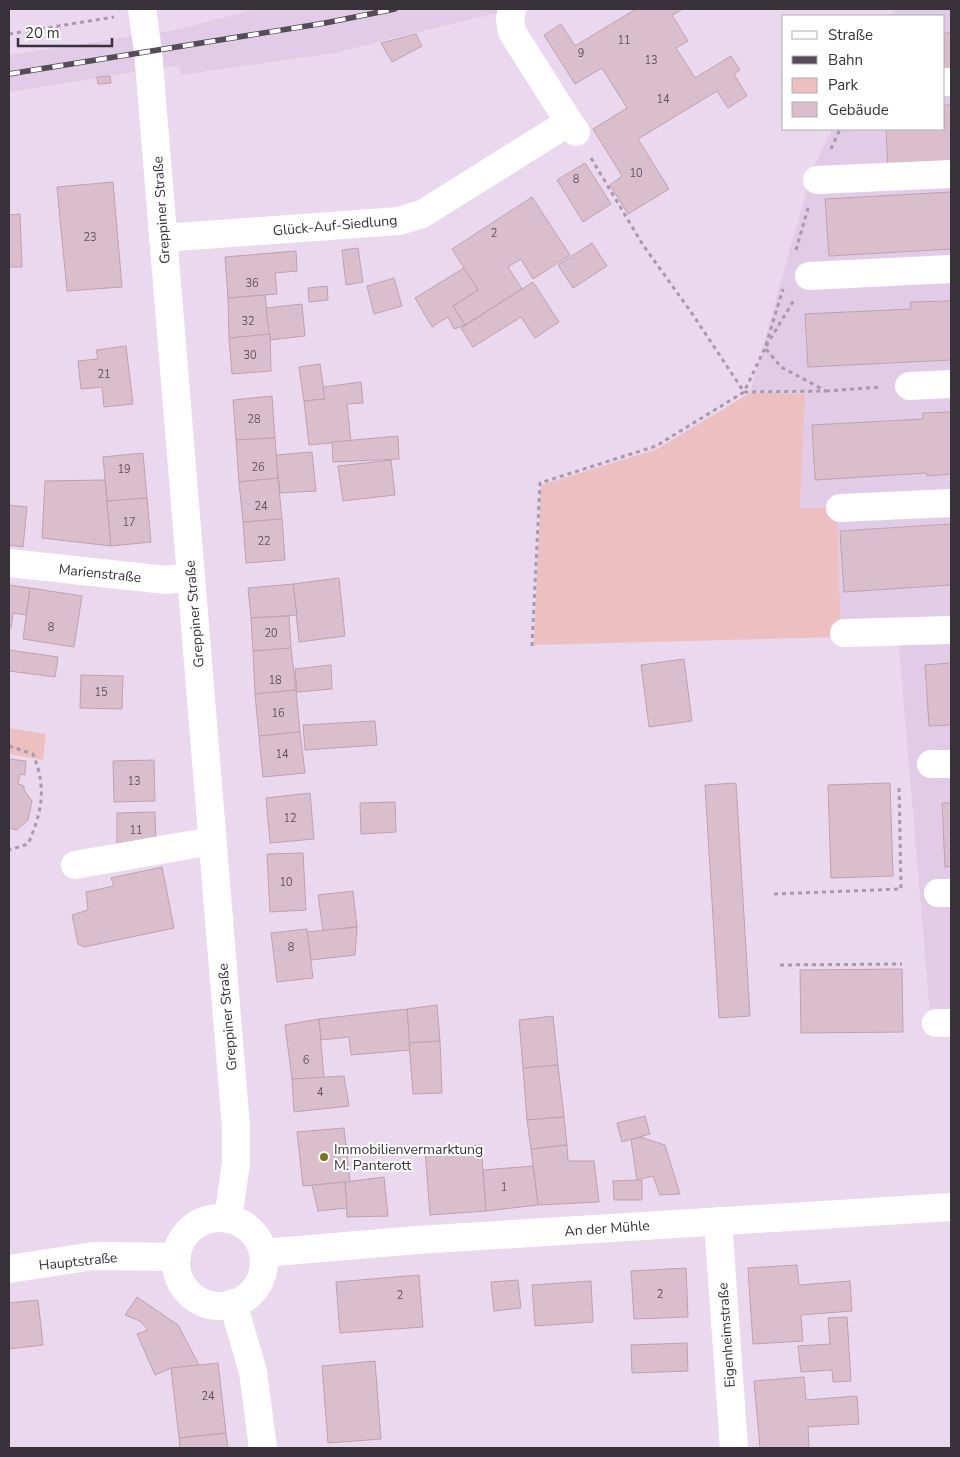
<svg xmlns="http://www.w3.org/2000/svg" width="960" height="1457" font-family="'Nunito Sans',sans-serif">
<style>
.built{fill:#e2cbe7}
.green{fill:#ecc0c0}
.building{fill:#dabecb;stroke:#bda2ae}
.lines{fill:none;stroke-linecap:round;stroke-linejoin:round}
.path{stroke:#a799ab;stroke-width:3;stroke-dasharray:4 4;stroke-linecap:butt}
.minor{stroke:#fff;stroke-width:28}
.rail-casing{stroke:#544c57;stroke-width:5.5}
.rail{stroke:#fff;stroke-width:4;stroke-dasharray:11;stroke-linecap:butt}
.poi-dot{fill:#7e7518;stroke:#fff;stroke-width:2}
.labels{text-anchor:middle;stroke-width:4;stroke-linejoin:round;paint-order:stroke}
.number-label{font-size:11px;fill:#60545e}
.street-label{font-size:14px;fill:#38313a;stroke:#fff}
.poi-label{font-size:14px;fill:#38313a;stroke:#fff;text-anchor:start}
</style>
<rect width="100%" height="100%" fill="#ead8ef"/>
<g class="built">
<path d="M257,9h255l-178,44 -153,22 -2,-10 -170,27v-37l166,-25z"/>
<path d="M896,9h53l2,2v1016h-20l-33,-392 -57,2 -4,-129h-37l5,-114 -55,-1 61,-219 21,-45h112v-113h-54z"/>
</g>
<g class="green">
<path d="M750,393l55,1 -5,114h37l4,129 -307,8 7,-160 116,-36z"/>
<path d="M9,728l37,6 -3,26 -34,-6z"/>
</g>
<g class="building">
<path d="M636,9h47l-11,6 16,26 -12,7 19,30 36,-22 9,14 -6,4 13,22 -19,12 -11,-17 -79,48 31,50 -41,25 -18,-29 12,-9 -29,-47 34,-21 -25,-40 -27,16 -31,-49 17,-11 14,22z"/>
<rect x="944" y="33" width="7" height="38"/>
<path d="M416,34l6,12 -30,16 -11,-19z"/>
<path d="M110,76l1,7 -13,1 -1,-7z"/>
<path d="M944,105h7v61l-63,4 -2,-41h58z"/>
<path d="M585,163l26,41 -28,18 -26,-42z"/>
<path d="M113,182l9,105 -55,4 -10,-104z"/>
<path d="M951,192v57l-122,7 -4,-57z"/>
<path d="M532,197l38,58 -37,24 -12,-20 -13,8 14,22 -57,36 -12,-19 25,-16 -26,-41z"/>
<path d="M20,214l2,53h-13v-52z"/>
<path d="M592,243l15,23 -34,22 -15,-23z"/>
<path d="M358,248l5,34 -17,3 -4,-35z"/>
<path d="M296,251l1,20 -22,2 2,21 -49,4 -3,-41z"/>
<path d="M464,268l14,22 -25,16 12,19 -11,4 -6,-12 -16,10 -17,-29z"/>
<path d="M394,278l8,28 -28,8 -7,-28z"/>
<path d="M533,282l26,40 -24,16 -14,-21 -48,30 -12,-19z"/>
<path d="M327,286l1,14 -19,2 -1,-14z"/>
<path d="M265,295l5,39 -41,4 -1,-40z"/>
<path d="M951,301v59l-143,7 -3,-53 106,-5 -1,-7z"/>
<path d="M302,304l3,32 -35,4 -4,-32z"/>
<path d="M270,334l1,37 -39,3 -3,-36z"/>
<path d="M126,346l7,58 -29,3 -2,-20 -21,2 -3,-28 20,-2 -2,-9z"/>
<path d="M320,364l5,35 -21,2 -5,-34z"/>
<path d="M361,382l2,21 -16,1 4,37 -42,4 -5,-44 21,-2 -2,-12z"/>
<path d="M272,396l3,42 -39,2 -3,-40z"/>
<path d="M951,412v62l-24,2v-3l-112,7 -3,-55 111,-6v-6z"/>
<path d="M398,436l1,23 -66,3 -1,-20z"/>
<path d="M275,438l3,40 -39,4 -3,-42z"/>
<path d="M312,452l4,39 -36,2 -4,-38z"/>
<path d="M143,453l4,45 -40,3 -4,-44z"/>
<path d="M391,460l4,35 -52,6 -5,-35z"/>
<path d="M278,478l4,41 -39,3 -4,-40z"/>
<path d="M105,480l6,66 -69,-8 3,-57z"/>
<path d="M147,498l4,44 -40,4 -4,-45z"/>
<path d="M9,505l18,2 -4,40 -14,-2z"/>
<path d="M282,519l3,41 -39,3 -3,-41z"/>
<path d="M951,524v61l-107,7 -4,-61z"/>
<path d="M339,578l6,58 -46,6 -6,-58z"/>
<path d="M293,584l4,31 -46,3 -3,-30z"/>
<path d="M9,585l21,3 -4,27 -13,-2 -2,15h-2z"/>
<path d="M30,588l52,8 -8,51 -51,-8z"/>
<path d="M289,616l2,32 -38,3 -2,-33z"/>
<path d="M291,648l5,42 -41,4 -2,-43z"/>
<path d="M9,650l49,7 -3,20 -46,-6z"/>
<path d="M684,659l8,62 -43,6 -8,-62z"/>
<path d="M951,663v62l-22,1 -4,-61z"/>
<path d="M331,665l1,24 -35,3 -2,-23z"/>
<path d="M81,675l42,1 -1,33 -42,-1z"/>
<path d="M296,690l4,42 -41,4 -4,-42z"/>
<path d="M375,721l2,24 -72,5 -2,-25z"/>
<path d="M300,732l5,41 -42,4 -4,-41z"/>
<path d="M9,759l17,2 -1,14 -5,-1 -2,10 6,2v4l8,11 -4,19 -11,10 -8,-2z"/>
<path d="M154,760l1,41 -41,1 -1,-41z"/>
<path d="M736,783l14,233 -31,2 -14,-233z"/>
<path d="M890,783l3,93 -62,2 -3,-93z"/>
<path d="M310,793l4,46 -44,4 -4,-45z"/>
<path d="M395,802l1,30 -35,2 -1,-31z"/>
<path d="M942,803h9v63l-6,1z"/>
<path d="M155,812l1,36 -39,1v-36z"/>
<path d="M303,853l3,57 -36,2 -3,-58z"/>
<path d="M162,867l12,61 -90,19 -6,-3 -6,-29 16,-5 -2,-18 28,-6 -3,-8z"/>
<path d="M353,891l4,36 -34,4 -5,-36z"/>
<path d="M357,927l-2,28 -44,5 -4,-28z"/>
<path d="M307,929l6,49 -36,4 -6,-49z"/>
<path d="M902,969l1,63 -102,1 -1,-63z"/>
<path d="M437,1005l3,36 -31,2 -2,-34z"/>
<path d="M407,1009l3,41 -59,5 -2,-18 -28,3 -2,-21z"/>
<path d="M553,1016l5,49 -35,3 -4,-48z"/>
<path d="M319,1019l5,60h-32l-7,-54z"/>
<path d="M440,1041l2,52 -29,1 -4,-51z"/>
<path d="M558,1065l6,52 -37,3 -4,-52z"/>
<path d="M344,1076l5,30 -55,6 -2,-33z"/>
<path d="M645,1116l5,18 -28,8 -5,-19z"/>
<path d="M564,1117l3,28 -36,4 -4,-29z"/>
<path d="M344,1128l6,54 -47,4 -6,-54z"/>
<path d="M640,1137l25,8 15,49 -20,1 -7,-19 -16,4 -6,-40z"/>
<path d="M481,1145l5,66 -56,4 -5,-66z"/>
<path d="M567,1145l1,16h26l5,41 -61,3 -7,-56z"/>
<path d="M533,1166l5,39 -52,6 -3,-41z"/>
<path d="M384,1177l4,39 -41,1 -2,-35z"/>
<path d="M637,1180h5v20h-28l-1,-19z"/>
<path d="M345,1182l2,26 -29,3 -6,-26z"/>
<path d="M797,1265l2,20 51,-4 2,30 -51,4 2,26 -50,3 -5,-76z"/>
<path d="M686,1268l2,49 -54,2 -3,-48z"/>
<path d="M419,1275l4,52 -83,6 -4,-51z"/>
<path d="M518,1280l3,28 -27,3 -3,-29z"/>
<path d="M591,1281l2,41 -58,4 -3,-41z"/>
<path d="M137,1297l41,28 21,40 -28,3 -16,7 -18,-41 11,-4 -8,-9 -15,-6z"/>
<path d="M38,1300l5,45 -34,4v-46z"/>
<path d="M847,1317l4,64 -18,1 -1,-12 -31,2 -3,-26 32,-2 -2,-26z"/>
<path d="M687,1343l1,28 -56,2 -1,-28z"/>
<path d="M375,1361l6,78 -53,4 -6,-77z"/>
<path d="M218,1363l8,70 -47,5 -8,-70z"/>
<path d="M804,1377l2,23 51,-4 2,28 -51,3 1,21h-49l-6,-67z"/>
<path d="M226,1433l2,15h-48l-1,-10z"/>
</g>
<g class="lines">
<g class="path">
<path d="M9,34l105,-17"/>
<path d="M831,149l9,-20"/>
<path d="M591,158l52,87 48,67 53,80 82,-1 -45,-24 -16,-19 29,-48"/>
<path d="M796,250l12,-42"/>
<path d="M826,391l54,-4"/>
<path d="M532,646l8,-163 116,-37 88,-54 21,-44 18,-59"/>
<path d="M9,746l24,8c14,34 9,58 -5,90l-19,6"/>
<path d="M774,894l127,-5 -2,-104"/>
<path d="M780,965l122,-1"/>
</g>
<g class="minor">
<path d="M142,9l6,42 88,1076v36l-8,56"/>
<path d="M512,9l-2,10 2,13 57,90"/>
<path d="M944,82h7"/>
<path d="M817,180l134,-6"/>
<path d="M163,238l236,-17 23,-7 147,-92 7,10"/>
<path d="M809,276l142,-7"/>
<path d="M909,386l42,-2"/>
<path d="M840,508l111,-5"/>
<path d="M9,563l157,17 25,-3"/>
<path d="M844,633l107,-3"/>
<path d="M931,764h20"/>
<path d="M75,865l137,-24"/>
<path d="M938,893h13"/>
<path d="M936,1023h15"/>
<circle cx="220" cy="1262" r="44"/>
<path d="M718,1221l16,227"/>
<path d="M263,1253l154,-13 534,-33"/>
<path d="M9,1269l84,-13 84,1"/>
<path d="M233,1303l20,69 10,76"/>
</g>
<defs>
<path id="rail" d="M9,74l316,-51 70,-14"/>
</defs>
<use href="#rail" class="rail-casing"/>
<use href="#rail" class="rail"/>
</g>
<circle class="poi-dot" cx="324" cy="1157" r="5"/>
<g class="labels">
<g class="number-label">
<text x="624" y="44">11</text>
<text x="581" y="57">9</text>
<text x="651" y="64">13</text>
<text x="663" y="103">14</text>
<text x="636" y="177">10</text>
<text x="576" y="183">8</text>
<text x="494" y="237">2</text>
<text x="90" y="241">23</text>
<text x="252" y="287">36</text>
<text x="248" y="325">32</text>
<text x="250" y="359">30</text>
<text x="104" y="378">21</text>
<text x="254" y="423">28</text>
<text x="258" y="471">26</text>
<text x="124" y="473">19</text>
<text x="261" y="510">24</text>
<text x="129" y="526">17</text>
<text x="264" y="545">22</text>
<text x="51" y="631">8</text>
<text x="271" y="637">20</text>
<text x="275" y="684">18</text>
<text x="101" y="696">15</text>
<text x="278" y="717">16</text>
<text x="282" y="758">14</text>
<text x="134" y="785">13</text>
<text x="290" y="822">12</text>
<text x="136" y="834">11</text>
<text x="286" y="886">10</text>
<text x="291" y="951">8</text>
<text x="306" y="1064">6</text>
<text x="320" y="1096">4</text>
<text x="504" y="1191">1</text>
<text x="660" y="1298">2</text>
<text x="400" y="1299">2</text>
<text x="208" y="1400">24</text>
</g>
<g class="street-label">
<text transform="translate(161 210) rotate(-94)" y="5">Greppiner Straße</text>
<text transform="translate(335 225) rotate(-5)" y="5">Glück-Auf-Siedlung</text>
<text transform="translate(100 573) rotate(6)" y="5">Marienstraße</text>
<text transform="translate(194 614) rotate(-95)" y="5">Greppiner Straße</text>
<text transform="translate(227 1017) rotate(-95)" y="5">Greppiner Straße</text>
<text transform="translate(607 1228) rotate(-4)" y="5">An der Mühle</text>
<text transform="translate(78 1261) rotate(-6)" y="5">Hauptstraße</text>
<text transform="translate(726 1335) rotate(-94)" y="5">Eigenheimstraße</text>
</g>
<g class="poi-label">
<text x="334" y="1154">Immobilienvermarktung<tspan x="334" dy="16">M. Panterott</tspan></text>
</g>
</g>
<rect width="960" height="1457" fill="none" stroke="#38313a" stroke-width="20"/>
<rect x="782" y="15" width="162" height="115" fill="#ffffff" stroke="#afadb0"/>
<rect x="792" y="31" width="25" height="8" fill="#ffffff" stroke="#afadb0"/>
<text x="828" y="40" font-size="15" fill="#38313a">Straße</text>
<rect x="792" y="56" width="25" height="8" fill="#544c57" stroke="#afadb0"/>
<text x="828" y="65" font-size="15" fill="#38313a">Bahn</text>
<rect x="792" y="78" width="25" height="15" fill="#ecc0c0" stroke="#afadb0"/>
<text x="828" y="90" font-size="15" fill="#38313a">Park</text>
<rect x="792" y="102" width="25" height="15" fill="#dabecb" stroke="#afadb0"/>
<text x="828" y="115" font-size="15" fill="#38313a">Gebäude</text>
<path d="M18 38v8h94v-8" fill="none" stroke="#38313a" stroke-width="2.5"/>
<text x="25" y="38" font-size="15" fill="#38313a" stroke="#ffffff" stroke-width="4" paint-order="stroke">20 m</text>
</svg>
